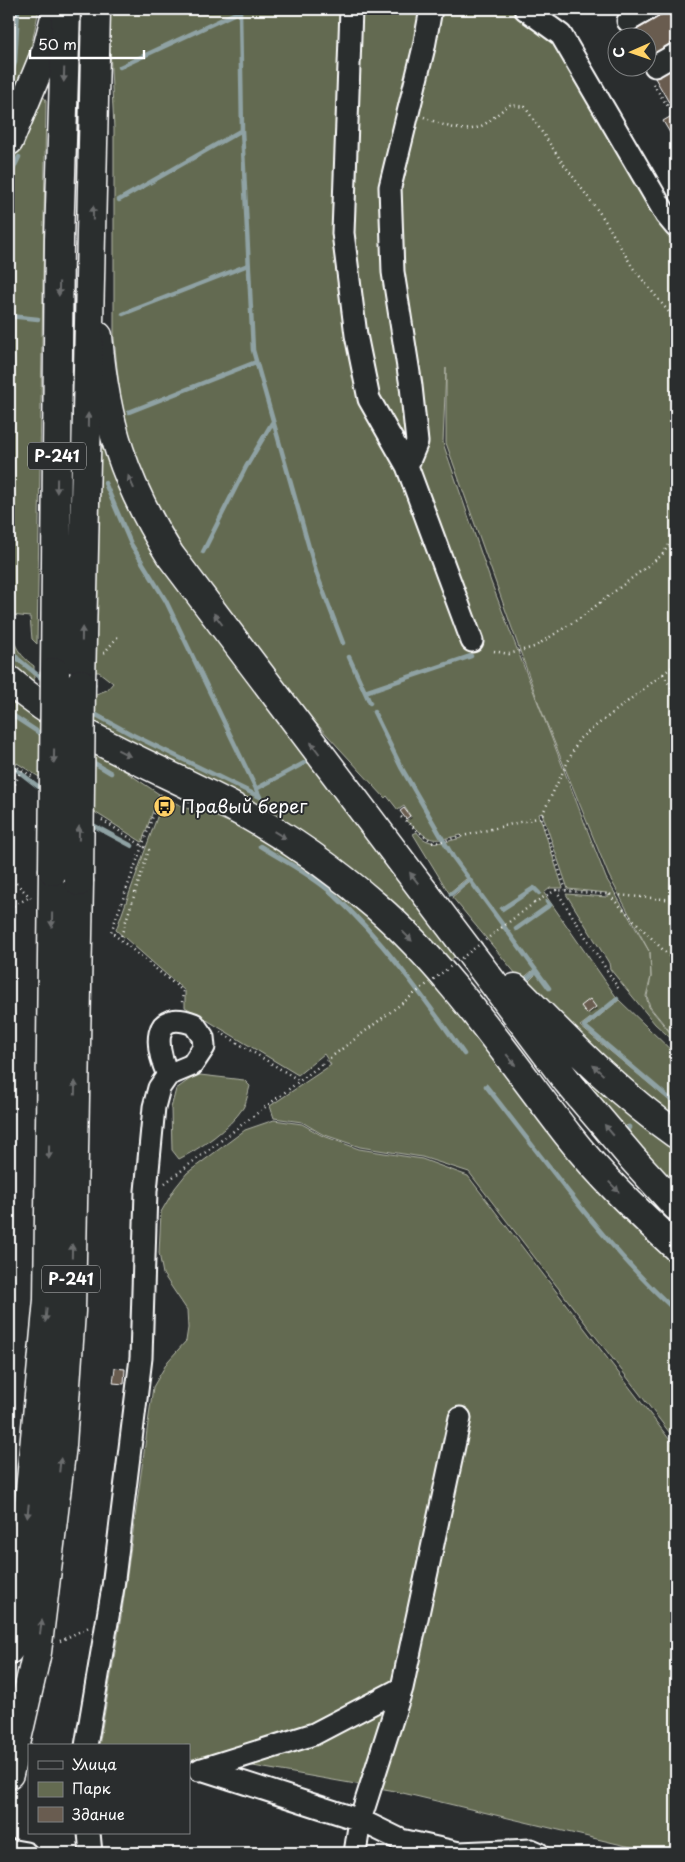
<svg xmlns="http://www.w3.org/2000/svg" width="685" height="1862" font-family="'Playpen Sans',sans-serif">
  <style>
    .green { fill: #646b51; stroke: #b2b5a8; fill-rule: evenodd }
    .shadow { fill: #0007 }
    .lines { fill: none; stroke-linecap: round; stroke-linejoin: round }
    .stream { stroke: #8fa2a4; stroke-width: 4.5 }
    .building { fill: #695c50; stroke: #fff }
    .minor-casing { stroke: #fff; stroke-width: 25 }
    .major-casing { stroke: #fff; stroke-width: 31 }
    .highway-casing { stroke: #fff; stroke-width: 31 }
    .path { stroke: #fff; stroke-width: 2.5; stroke-dasharray: 1 4; stroke-linecap: butt }
    .minor { stroke: #2a2d2e; stroke-width: 21 }
    .major { stroke: #2a2d2e; stroke-width: 28 }
    .highway { stroke: #2a2d2e; stroke-width: 28 }
    .highway-bridge-casing { stroke: #fff; stroke-width: 31; stroke-linecap: butt }
    .path-bridge { stroke: #fff; stroke-width: 2.5; stroke-dasharray: 1 4; stroke-linecap: butt }
    .highway-bridge { stroke: #2a2d2e; stroke-width: 28 }
    .oneway { fill: #6a6c6d }
    .labels { text-anchor: middle; stroke-width: 4; stroke-linejoin: round; paint-order: stroke }
    .shield { fill: #2a2d2e; stroke: #bfc0c0; stroke-width: 1 }
    .shield-label { font-size: 16px; font-weight: bold; fill: #fff }
    .poi-label { font-size: 18px; fill: #fff; stroke: #2a2d2e; text-anchor: start }
  </style>
  <rect width="100%" height="100%" fill="#2a2d2e"/>
  <filter id="ink" filterUnits="userSpaceOnUse"><feTurbulence type="fractalNoise" baseFrequency=".02" numOctaves="2"/><feDisplacementMap in="SourceGraphic" scale="10" xChannelSelector="R" yChannelSelector="G"/><feConvolveMatrix kernelMatrix="1 2 1 2 8 2 1 2 1" color-interpolation-filters="sRGB"/></filter>
  <g filter="url(#ink)">
    <path class="green" d="M9 9H39L28 62 9 111Z
      M108 9H346L353 253V217L358 112V9H513L542 24 676 235V1039L650 1007 647 996 651 977 650 952 651 977 646 996 649 1007 676 1040V1043L655 1024 610 969 609 963 566 894 607 897V893L568 889 542 813 539 814 563 888H550L544 893 617 998 580 1026 676 1106V1126L525 985 535 975 532 971 521 980 452 897 469 883 466 879 449 893 413 834 417 832C427 848 445 842 461 838V835C426 843 433 841 406 821L411 817 404 806 398 810 387 796 385 798 305 711 232 620 161 515 130 443 120 397 114 338V129ZM446 368V443L540 707 609 876 649 951 606 878 491 582 443 443ZM403 477 466 649 423 544Z
      M42 95 46 100 37 644 32 639 30 617 11 615C10 638 15 652 34 666V685L9 663V155L37 100Z
      M97 445H105L119 487 137 525 455 956 448 962 371 883 330 852 93 727V695L107 690 113 683 99 672H93Z
      M9 693 159 794 142 842 17 763 9 779Z
      M164 798 189 809 191 806 265 838 351 897 440 987 605 1197 676 1266V1441L469 1172 422 1157 360 1147 322 1134 302 1122 274 1118 270 1106 331 1065 324 1054 298 1075 185 1007V991L116 930Z
      M619 1000 676 1055V1099L673 1101 586 1027Z
      M576 1066 676 1144V1192L625 1137 631 1128 627 1125 621 1132 573 1069Z
      M200 1075 244 1080 250 1086C248 1092 247 1102 243 1108 229 1129 201 1148 179 1159L172 1150 171 1108 176 1089 190 1079Z
      M274 1120 302 1124 321 1135 359 1149 422 1159 468 1176 676 1448V1853H656L390 1790 213 1759H189V1746H99L122 1611 153 1387 168 1361 186 1341 188 1328 187 1310 163 1274 159 1253 161 1212 175 1188 187 1173 245 1130Z"/>
    <path class="shadow" d="M617 9H627L621 12Z
      M673 9H676V42L649 59 648 38 632 34Z
      M676 68V106L675 107 657 79Z
      M404 809 412 818 409 820 407 818Z
      M590 1000 597 1009 590 1014 588 1013Z
      M125 1371 127 1372 126 1385 114 1382Z"/>
    <g class="lines">
      <path class="stream" d="M240 9 242 130 253 350 316 572 343 643
        M120 67 240 11
        M9 83 15 62 18 9
        M9 178 19 157
        M119 200 242 130
        M123 314 248 265
        M9 316 38 319
        M129 412 256 362
        M203 552 246 467 272 423
        M9 648 18 659 46 682
        M349 657 370 703
        M365 692 471 656
        M89 711 131 734 260 797 166 601 131 544 105 483
        M374 712 401 767 453 857 549 988
        M9 713 44 736
        M91 761 111 773
        M9 764 44 791
        M256 789 306 762
        M89 823 132 846
        M260 846C284 861 312 875 333 894 384 941 424 998 464 1054
        M451 894 469 880
        M502 909 534 888 539 893
        M516 929 550 905 547 902
        M523 982 536 971
        M617 999 584 1026 676 1104
        M486 1086C545 1160 606 1248 676 1311
        M623 1134 629 1127"/>
    </g>
    <path class="building" d="M671 9H676V40L648 57V38H632L630 34Z
      M676 66V103L671 106 655 78Z
      M675 114 676 116V143L663 121Z
      M165 799 173 803 171 807 163 803Z
      M404 808 410 816 406 819 400 811Z
      M590 999 596 1007 587 1014 581 1006Z
      M115 1368 125 1369 124 1384 113 1383Z"/>
    <g class="lines">
      <defs>
        <path id="minor" d="M351 9 343 233 356 335 369 399 407 466 472 641
          M525 9 561 35 666 215 676 227
          M628 21 649 9
          M655 66 676 54
          M407 466 417 442 411 386 393 272 390 187 424 47 431 9
          M86 1746 113 1587 141 1358 146 1191 154 1107 159 1088 168 1075 192 1065 204 1047 203 1037 194 1024C150 1008 156 1048 168 1075
          M201 1769 360 1820 401 1840 459 1853 531 1850 538 1853
          M199 1770 314 1734 402 1688
          M89 1833 91 1853
          M9 1850 26 1853
          M355 1853 360 1820 402 1688 460 1418"/>
        <path id="major" d="M9 141 47 49 57 9
          M98 336C105 422 124 482 170 555L567 1081 633 1159 676 1206
          M9 680C72 736 155 766 229 805 282 833 331 867 376 906 450 970 508 1058 568 1135 600 1176 638 1212 676 1247
          M515 988C566 1039 616 1092 676 1134"/>
        <path id="highway" d="M55 672 59 240 66 9
          M81 683 96 9
          M9 1650 19 1588 29 1501 48 1300 53 871
          M9 1774 37 1652 62 1445 71 1311 79 882"/>
      </defs>
      <use href="#minor" class="minor-casing"/>
      <use href="#major" class="major-casing"/>
      <use href="#highway" class="highway-casing"/>
      <path class="path" d="M606 9 611 16
        M653 84 671 111 676 112
        M424 117C440 124 464 135 481 126 492 121 499 111 510 105L525 107 560 159 604 219 633 268 676 321
        M494 651 509 654 534 647 580 618 662 555 676 535
        M104 653 120 634
        M663 674 676 696
        M9 784 17 767 33 777
        M161 794 111 932 183 991 182 1003
        M9 798 21 770
        M401 817C413 827 422 835 434 843L541 817
        M102 820 149 850 120 939
        M9 876 31 898
        M556 890 620 991
        M566 890 541 817 579 739 676 664
        M609 895 676 963
        M534 903 556 890 676 900
        M9 908 30 897
        M220 1032 300 1081
        M165 1183 322 1064
        M60 1641 89 1627"/>
      <use href="#minor" class="minor"/>
      <use href="#major" class="major"/>
      <use href="#highway" class="highway"/>
      <defs>
        <path id="highway-bridge" d="M53 871 55 672
          M79 882 81 683"/>
      </defs>
      <use href="#highway-bridge" class="highway-bridge-casing"/>
      <path class="path-bridge" d="M322 1064 534 903"/>
      <use href="#highway-bridge" class="highway-bridge"/>
    </g>
    <defs><path id="oneway-solid" d="M-6-.8H1V-3.2L6.5 0L1 3.2V.8H-6Z" transform="scale(1.25)"/></defs>
    <g class="oneway">
      <use href="#oneway-solid" transform="translate(64 75) rotate(92)"/>
      <use href="#oneway-solid" transform="translate(93 213) rotate(-89)"/>
      <use href="#oneway-solid" transform="translate(59 289) rotate(91)"/>
      <use href="#oneway-solid" transform="translate(88 420) rotate(-89)"/>
      <use href="#oneway-solid" transform="translate(131 482) rotate(-114)"/>
      <use href="#oneway-solid" transform="translate(57 486) rotate(91)"/>
      <use href="#oneway-solid" transform="translate(218 619) rotate(-127)"/>
      <use href="#oneway-solid" transform="translate(82 634) rotate(-89)"/>
      <use href="#oneway-solid" transform="translate(315 748) rotate(-127)"/>
      <use href="#oneway-solid" transform="translate(124 753) rotate(27)"/>
      <use href="#oneway-solid" transform="translate(54 756) rotate(91)"/>
      <use href="#oneway-solid" transform="translate(79 833) rotate(-89)"/>
      <use href="#oneway-solid" transform="translate(280 835) rotate(31)"/>
      <use href="#oneway-solid" transform="translate(414 878) rotate(-128)"/>
      <use href="#oneway-solid" transform="translate(52 920) rotate(91)"/>
      <use href="#oneway-solid" transform="translate(407 936) rotate(45)"/>
      <use href="#oneway-solid" transform="translate(511 1060) rotate(51)"/>
      <use href="#oneway-solid" transform="translate(598 1070) rotate(-137)"/>
      <use href="#oneway-solid" transform="translate(75 1088) rotate(-89)"/>
      <use href="#oneway-solid" transform="translate(609 1130) rotate(-130)"/>
      <use href="#oneway-solid" transform="translate(49 1152) rotate(91)"/>
      <use href="#oneway-solid" transform="translate(614 1187) rotate(46)"/>
      <use href="#oneway-solid" transform="translate(72 1251) rotate(-89)"/>
      <use href="#oneway-solid" transform="translate(46 1315) rotate(95)"/>
      <use href="#oneway-solid" transform="translate(60 1465) rotate(-84)"/>
      <use href="#oneway-solid" transform="translate(28 1511) rotate(96)"/>
      <use href="#oneway-solid" transform="translate(41 1627) rotate(-82)"/>
    </g>
  </g>
  <defs>
    <symbol id="bus-disc" viewBox="-11 -11 22 22"><circle r="9.5" fill="#ffd166" stroke="#2a2d2e"/><path d="M-5-6H5V4H4V6H2V4H-2V6H-4V4H-5ZM-3.5-4V0h7V-4ZM-3.5 1.2v1.5H-2V1.2ZM2 1.2v1.5H3.5V1.2Z" fill="#111"/></symbol>
  </defs>
  <g fill-rule="evenodd">
    <use href="#bus-disc" x="152" y="794" width="25" height="25"/>
  </g>
  <g class="labels">
    <g class="shield">
      <rect x="28" y="442.5" width="58" height="27" rx="4"/>
      <rect x="42" y="1265.5" width="58" height="27" rx="4"/>
    </g>
    <g class="shield-label">
      <text x="57" y="462">Р-241</text>
      <text x="71" y="1285">Р-241</text>
    </g>
    <g class="poi-label">
      <text x="181" y="813">Правый берег</text>
    </g>
  </g>
  <rect width="685" height="1862" fill="none" stroke="#2a2d2e" stroke-width="30"/>
  <rect x="15" y="15" width="655" height="1832" fill="none" stroke="#fff" stroke-width="2" filter="url(#ink)"/>
  <rect x="28" y="1744" width="162" height="90" fill="#2a2d2e" stroke="#7f8182"/>
  <rect x="38" y="1761" width="25" height="8" fill="#2a2d2e" stroke="#7f8182"/>
  <text x="72" y="1770" font-size="15" fill="#ffffff">Улица</text>
  <rect x="38" y="1782" width="25" height="15" fill="#646b51" stroke="#7f8182"/>
  <text x="72" y="1794" font-size="15" fill="#ffffff">Парк</text>
  <rect x="38" y="1807" width="25" height="15" fill="#695c50" stroke="#7f8182"/>
  <text x="72" y="1820" font-size="15" fill="#ffffff">Здание</text>
  <g transform="translate(632 52) rotate(268)"><circle r="24" fill="#2a2d2e" stroke="#7f8182"/>
  <path d="M0-4L9 19L0 12L-9 19Z" fill="#ffd166"/>
  <text y="-8" font-size="14" font-weight="bold" text-anchor="middle" fill="#ffffff">С</text>
  </g>
  <path d="M30 50v8h114v-8" fill="none" stroke="#ffffff" stroke-width="2.5"/>
  <text x="38" y="50" font-size="15" fill="#ffffff" stroke="#2a2d2e" stroke-width="4" paint-order="stroke">50 m</text>
</svg>
